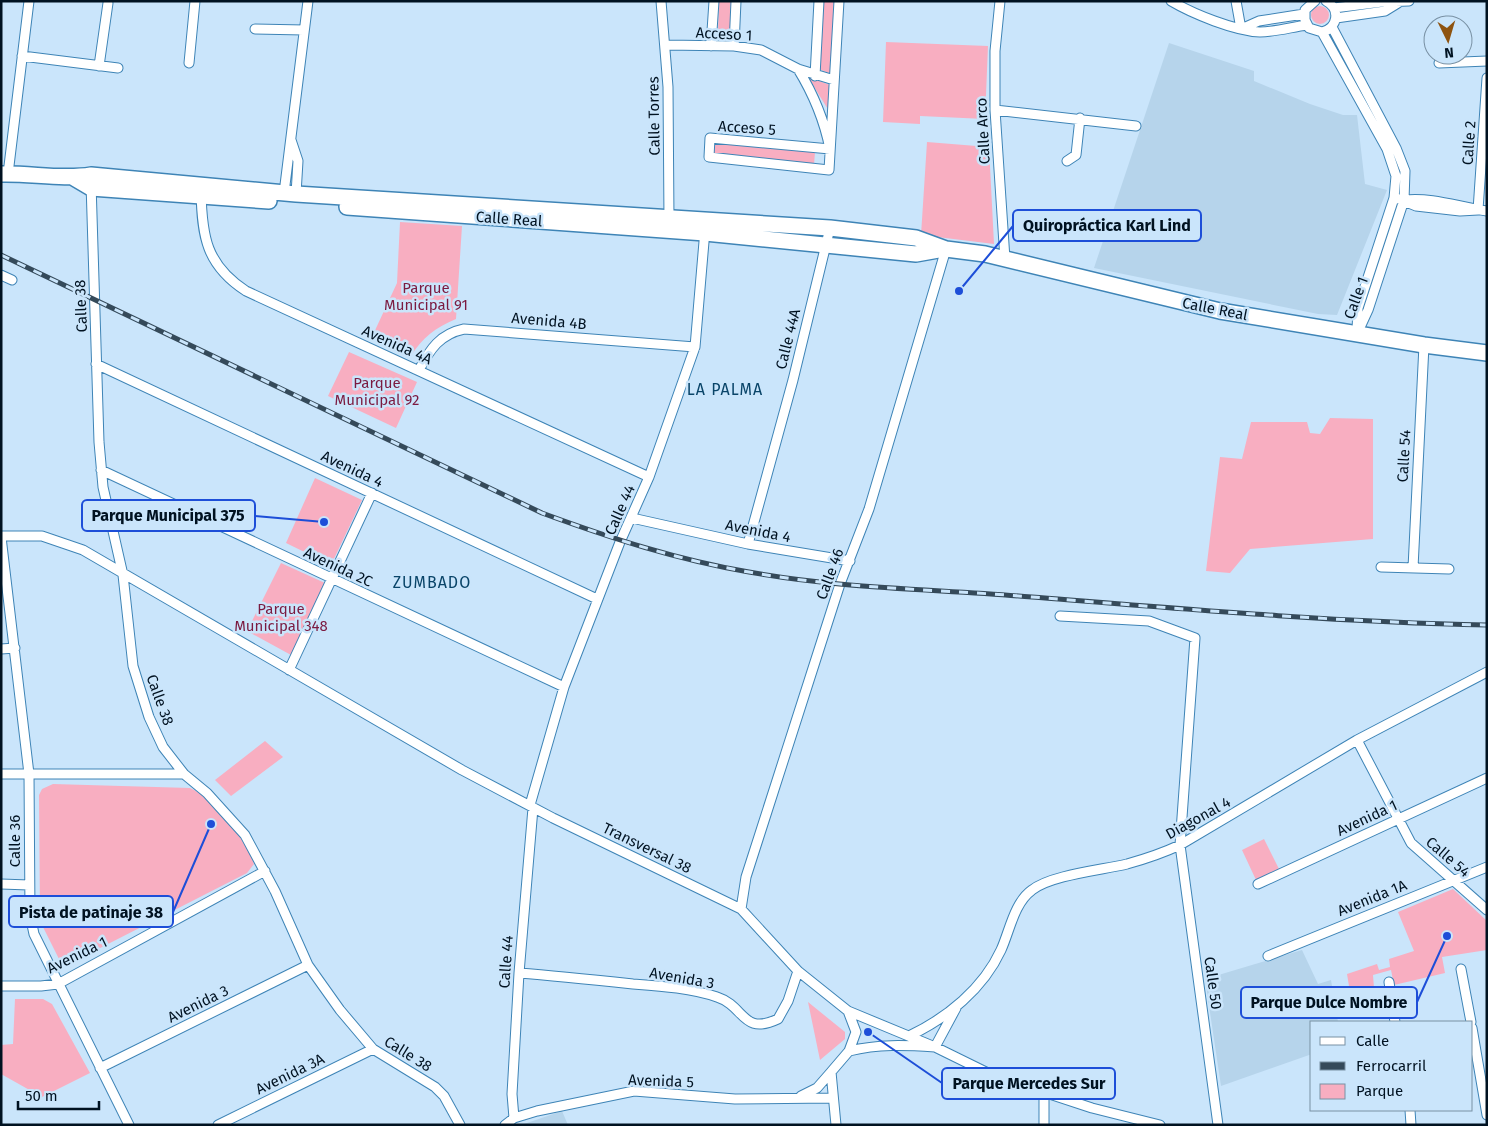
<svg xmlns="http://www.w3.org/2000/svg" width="1488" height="1126" font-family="'Fira Sans',sans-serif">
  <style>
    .built { fill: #b6d4eb }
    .green { fill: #f8aec1 }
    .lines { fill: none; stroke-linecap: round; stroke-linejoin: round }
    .street-casing { stroke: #3e84b6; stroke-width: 11 }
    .primary-casing { stroke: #3e84b6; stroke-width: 18 }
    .street { stroke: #fff; stroke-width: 9 }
    .primary { stroke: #fff; stroke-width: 15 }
    .rail-casing { stroke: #354a5a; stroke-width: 5 }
    .rail { stroke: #cae5fb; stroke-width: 3; stroke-dasharray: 9; stroke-linecap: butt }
    .labels { text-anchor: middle; stroke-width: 5; stroke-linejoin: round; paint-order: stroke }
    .street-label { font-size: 15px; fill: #001221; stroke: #cae5fb }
    .park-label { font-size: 15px; fill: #7b1a40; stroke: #cae5fb }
    .neighbourhood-label { font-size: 16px; letter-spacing: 1px; fill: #0a4569; stroke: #cae5fb }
    .leader { fill: none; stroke: #1d4ed8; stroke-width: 2 }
    .callout-dot { fill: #1d4ed8; stroke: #cae5fb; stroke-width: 2 }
    .callout { fill: #cae5fb; stroke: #1d4ed8; stroke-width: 2 }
    .callout-label { font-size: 16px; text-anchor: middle; font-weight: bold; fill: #001221 }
  </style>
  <rect width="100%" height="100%" fill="#cae5fb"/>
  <path class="built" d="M1169 43 1254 71V81L1310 104 1343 115H1357L1365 184 1387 190 1337 315 1318 314 1094 268Z
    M1302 950 1318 984 1331 980 1338 1022H1312V1054L1221 1086 1205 979Z
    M562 1111 568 1125 524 1124Z"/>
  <path class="green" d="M719 1H731L730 33 718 32Z
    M822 1H834L831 74 819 69Z
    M1311 15a9 9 0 1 1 18 0a9 9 0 1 1-18 0Z
    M886 42 988 46 985 119 920 116V124L883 122Z
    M808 77 830 85 829 111Z
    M714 141 815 152 814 165 714 154Z
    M927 142 989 147 994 244 921 235Z
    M400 222 462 226 456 319C436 327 422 338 411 356L371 339 397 283Z
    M349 352 417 382 396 428 328 396Z
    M1330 418 1373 419V539L1250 549 1230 573 1206 571 1220 457 1242 459 1251 422H1307L1310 433 1320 434Z
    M315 478 362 500 331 565 286 543Z
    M281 563 325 583 291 655 247 631Z
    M265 741 283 757 231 796 215 780Z
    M53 784 190 788C211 796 248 842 254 864L247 873 63 967 43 927 40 914 39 795 42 789Z
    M1264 839 1279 869 1256 880 1242 850Z
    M1453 889 1487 921V950L1442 957 1445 973 1394 985 1391 970 1373 975 1374 988 1350 992 1347 974 1377 964 1379 970 1390 967 1389 959 1414 951 1398 912Z
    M15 999H43L52 1004 90 1073 42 1097 1 1074V1045L13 1044Z
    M808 1002 845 1032V1039L820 1060Z"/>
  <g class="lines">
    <defs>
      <path id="street" d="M661 1 668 87 669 221
        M1000 1 995 51V110L1005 259
        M1171 1C1193 14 1235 31 1260 32 1275 32 1292 27 1307 25
        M1236 1 1241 29
        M1315 1 1305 10V20L1309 28 1322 32C1338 28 1341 9 1326 1
        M1334 8 1382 2 1409 1
        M1336 18 1385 11 1398 3
        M1332 27 1396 148 1405 171 1404 200 1368 310 1357 334
        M255 29 304 30
        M1241 29 1259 21 1304 14
        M1322 32 1387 149 1396 176 1394 198 1358 308 1357 330
        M666 45 734 46 761 50 798 69 834 80
        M711 46 714 1
        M734 46 736 1
        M22 56 118 68
        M189 63 195 1
        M1439 63 1487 61
        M99 66 108 3
        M798 69C814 95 824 119 830 149L710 138 709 157 829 170 839 1
        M815 76 819 1
        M995 110 1136 126
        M291 140 298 161 296 194
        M1067 161 1076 155 1080 118
        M8 174 29 1
        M91 183 99 442 103 487 123 575 133 666 149 717 163 747 184 774 207 793 245 835 275 891 308 965 340 1010 373 1049 435 1087 444 1096 460 1125
        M201 192C202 236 206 265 246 291L649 477
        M284 193 308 1
        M1399 199 1416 206 1460 211 1478 210
        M1404 200C1434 197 1458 207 1487 211
        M1478 210 1487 78
        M1 275 12 280
        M96 364 597 599
        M419 370C430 349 440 334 464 329L695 347
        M101 470 564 687
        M632 518 748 544 850 561
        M1 536H42L83 550 462 770 553 818 741 909 798 971 848 1011 935 1047 992 1075 1092 1108 1160 1125
        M1 537 29 774 30 915 34 934 129 1125
        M748 544 793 380 830 228
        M1381 567 1449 569
        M1413 568 1424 345
        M1060 616 1149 621 1195 638 1180 845 1218 1125
        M1 649 15 648
        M289 670 372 493
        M1357 740 1411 843 1487 910
        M1 774H184
        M530 805 564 687 620 542 649 477 695 347 705 230
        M1 884 29 885
        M1258 884 1487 778
        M741 909 746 877 840 584 869 509 946 249
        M1268 956 1487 867
        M1461 969 1471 1022
        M519 973C557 976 595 980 633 984 660 986 691 988 717 997 745 1006 742 1036 778 1019L788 1001 798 971
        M1389 982 1395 1022
        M1 986H41L58 984 265 871
        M1472 1028 1487 1115
        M909 1036C947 1018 983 989 1001 950 1010 930 1014 903 1032 890 1051 875 1102 870 1127 864 1145 859 1163 853 1180 845L1357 740 1487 672
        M849 1051C879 1044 904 1045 935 1047L956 1008
        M100 1068 308 965
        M1044 1093V1125
        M801 1096 817 1088 831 1072
        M1410 1110 1411 1125
        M514 1118 512 1094 519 973 533 808
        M218 1125 373 1049
        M505 1125 514 1118 537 1111 634 1091 735 1099 832 1098
        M836 1125 831 1072 849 1051 856 1032 848 1011"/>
      <path id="primary" d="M1 174C31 173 62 180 91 175L296 194 830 228 916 238 946 249 985 254 1220 311 1424 345 1487 353
        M74 178 91 188 269 201
        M347 207 705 233 916 254 944 249"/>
    </defs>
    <use href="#street" class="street-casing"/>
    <use href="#primary" class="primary-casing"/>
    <use href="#street" class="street"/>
    <use href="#primary" class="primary"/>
    <defs>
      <path id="rail" d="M1 255 542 513C610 538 678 560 749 572 842 589 938 589 1032 597 1183 609 1335 622 1487 625"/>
    </defs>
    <use href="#rail" class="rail-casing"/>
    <use href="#rail" class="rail"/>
  </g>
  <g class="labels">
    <g class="street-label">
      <text transform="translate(724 34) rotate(3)" y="5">Acceso 1</text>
      <text transform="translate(654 116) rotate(-91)" y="5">Calle Torres</text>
      <text transform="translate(747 128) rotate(4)" y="5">Acceso 5</text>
      <text transform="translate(983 131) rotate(-93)" y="5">Calle Arco</text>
      <text transform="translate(1469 143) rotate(-86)" y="5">Calle 2</text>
      <text transform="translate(509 219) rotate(4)" y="5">Calle Real</text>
      <text transform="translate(1356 298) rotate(-70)" y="5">Calle 1</text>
      <text transform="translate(81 306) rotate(-92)" y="5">Calle 38</text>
      <text transform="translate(1215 309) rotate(11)" y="5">Calle Real</text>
      <text transform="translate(549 321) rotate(5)" y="5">Avenida 4B</text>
      <text transform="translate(788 339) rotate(-76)" y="5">Calle 44A</text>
      <text transform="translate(397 345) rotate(24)" y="5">Avenida 4A</text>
      <text transform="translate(1404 456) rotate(-87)" y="5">Calle 54</text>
      <text transform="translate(352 469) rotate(25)" y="5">Avenida 4</text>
      <text transform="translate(620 510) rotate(-66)" y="5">Calle 44</text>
      <text transform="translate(758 531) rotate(11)" y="5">Avenida 4</text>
      <text transform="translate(338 567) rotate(25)" y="5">Avenida 2C</text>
      <text transform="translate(830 574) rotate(-70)" y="5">Calle 46</text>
      <text transform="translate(160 700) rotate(70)" y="5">Calle 38</text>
      <text transform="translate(1198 818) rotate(-29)" y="5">Diagonal 4</text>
      <text transform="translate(1367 818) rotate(-25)" y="5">Avenida 1</text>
      <text transform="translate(15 841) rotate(-90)" y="5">Calle 36</text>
      <text transform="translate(647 848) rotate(26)" y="5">Transversal 38</text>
      <text transform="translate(1448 857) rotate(41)" y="5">Calle 54</text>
      <text transform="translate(1372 898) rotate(-22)" y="5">Avenida 1A</text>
      <text transform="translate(77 955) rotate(-26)" y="5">Avenida 1</text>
      <text transform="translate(506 962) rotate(-86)" y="5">Calle 44</text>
      <text transform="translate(682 978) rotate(10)" y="5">Avenida 3</text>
      <text transform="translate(1213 983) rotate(82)" y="5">Calle 50</text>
      <text transform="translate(198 1004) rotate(-26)" y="5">Avenida 3</text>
      <text transform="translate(408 1054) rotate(32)" y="5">Calle 38</text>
      <text transform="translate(290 1074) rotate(-26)" y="5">Avenida 3A</text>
      <text transform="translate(661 1081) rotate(2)" y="5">Avenida 5</text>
    </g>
    <g class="park-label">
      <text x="426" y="293">Parque<tspan x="426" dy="17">Municipal 91</tspan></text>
      <text x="377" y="388">Parque<tspan x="377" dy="17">Municipal 92</tspan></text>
      <text x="281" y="614">Parque<tspan x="281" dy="17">Municipal 348</tspan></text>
    </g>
    <g class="neighbourhood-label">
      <text x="725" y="395">LA PALMA</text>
      <text x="432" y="588">ZUMBADO</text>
    </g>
  </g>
  <path class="leader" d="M959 291L1013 226M324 522L255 516M211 824L173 912M1447 936L1417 1002M868 1032L942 1083"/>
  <g class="callout-dot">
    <circle cx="959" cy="291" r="5"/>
    <circle cx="324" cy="522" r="5"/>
    <circle cx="211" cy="824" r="5"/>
    <circle cx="1447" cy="936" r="5"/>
    <circle cx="868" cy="1032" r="5"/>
  </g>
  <g class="callout">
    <rect x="1013" y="210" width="188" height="31" rx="5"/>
    <rect x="82" y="500" width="173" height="31" rx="5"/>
    <rect x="9" y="896" width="164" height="31" rx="5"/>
    <rect x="1241" y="987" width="176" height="31" rx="5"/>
    <rect x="942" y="1068" width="173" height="31" rx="5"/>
  </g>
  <g class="callout-label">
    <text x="1107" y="231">Quiropráctica Karl Lind</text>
    <text x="168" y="521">Parque Municipal 375</text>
    <text x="91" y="918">Pista de patinaje 38</text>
    <text x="1329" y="1008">Parque Dulce Nombre</text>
    <text x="1029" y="1089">Parque Mercedes Sur</text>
  </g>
  <rect width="1488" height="1126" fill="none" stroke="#001221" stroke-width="5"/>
  <rect x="1310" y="1021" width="162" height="90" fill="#cae5fb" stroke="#7991a4"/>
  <rect x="1320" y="1037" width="25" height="8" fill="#ffffff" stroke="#7991a4"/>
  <text x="1356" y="1046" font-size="15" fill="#001221">Calle</text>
  <rect x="1320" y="1062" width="25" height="8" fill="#354a5a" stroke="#7991a4"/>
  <text x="1356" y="1071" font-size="15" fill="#001221">Ferrocarril</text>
  <rect x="1320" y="1084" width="25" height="15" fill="#f8aec1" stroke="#7991a4"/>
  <text x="1356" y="1096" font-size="15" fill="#001221">Parque</text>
  <g transform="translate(1448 40) rotate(175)"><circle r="24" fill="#cae5fb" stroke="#7991a4"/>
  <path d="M0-4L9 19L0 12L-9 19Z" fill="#8e5310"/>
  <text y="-8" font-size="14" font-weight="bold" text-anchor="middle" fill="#001221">N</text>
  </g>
  <path d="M18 1101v8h81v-8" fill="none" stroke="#001221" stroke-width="2.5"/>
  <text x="25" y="1101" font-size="15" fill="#001221" stroke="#cae5fb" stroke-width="4" paint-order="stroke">50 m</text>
</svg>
